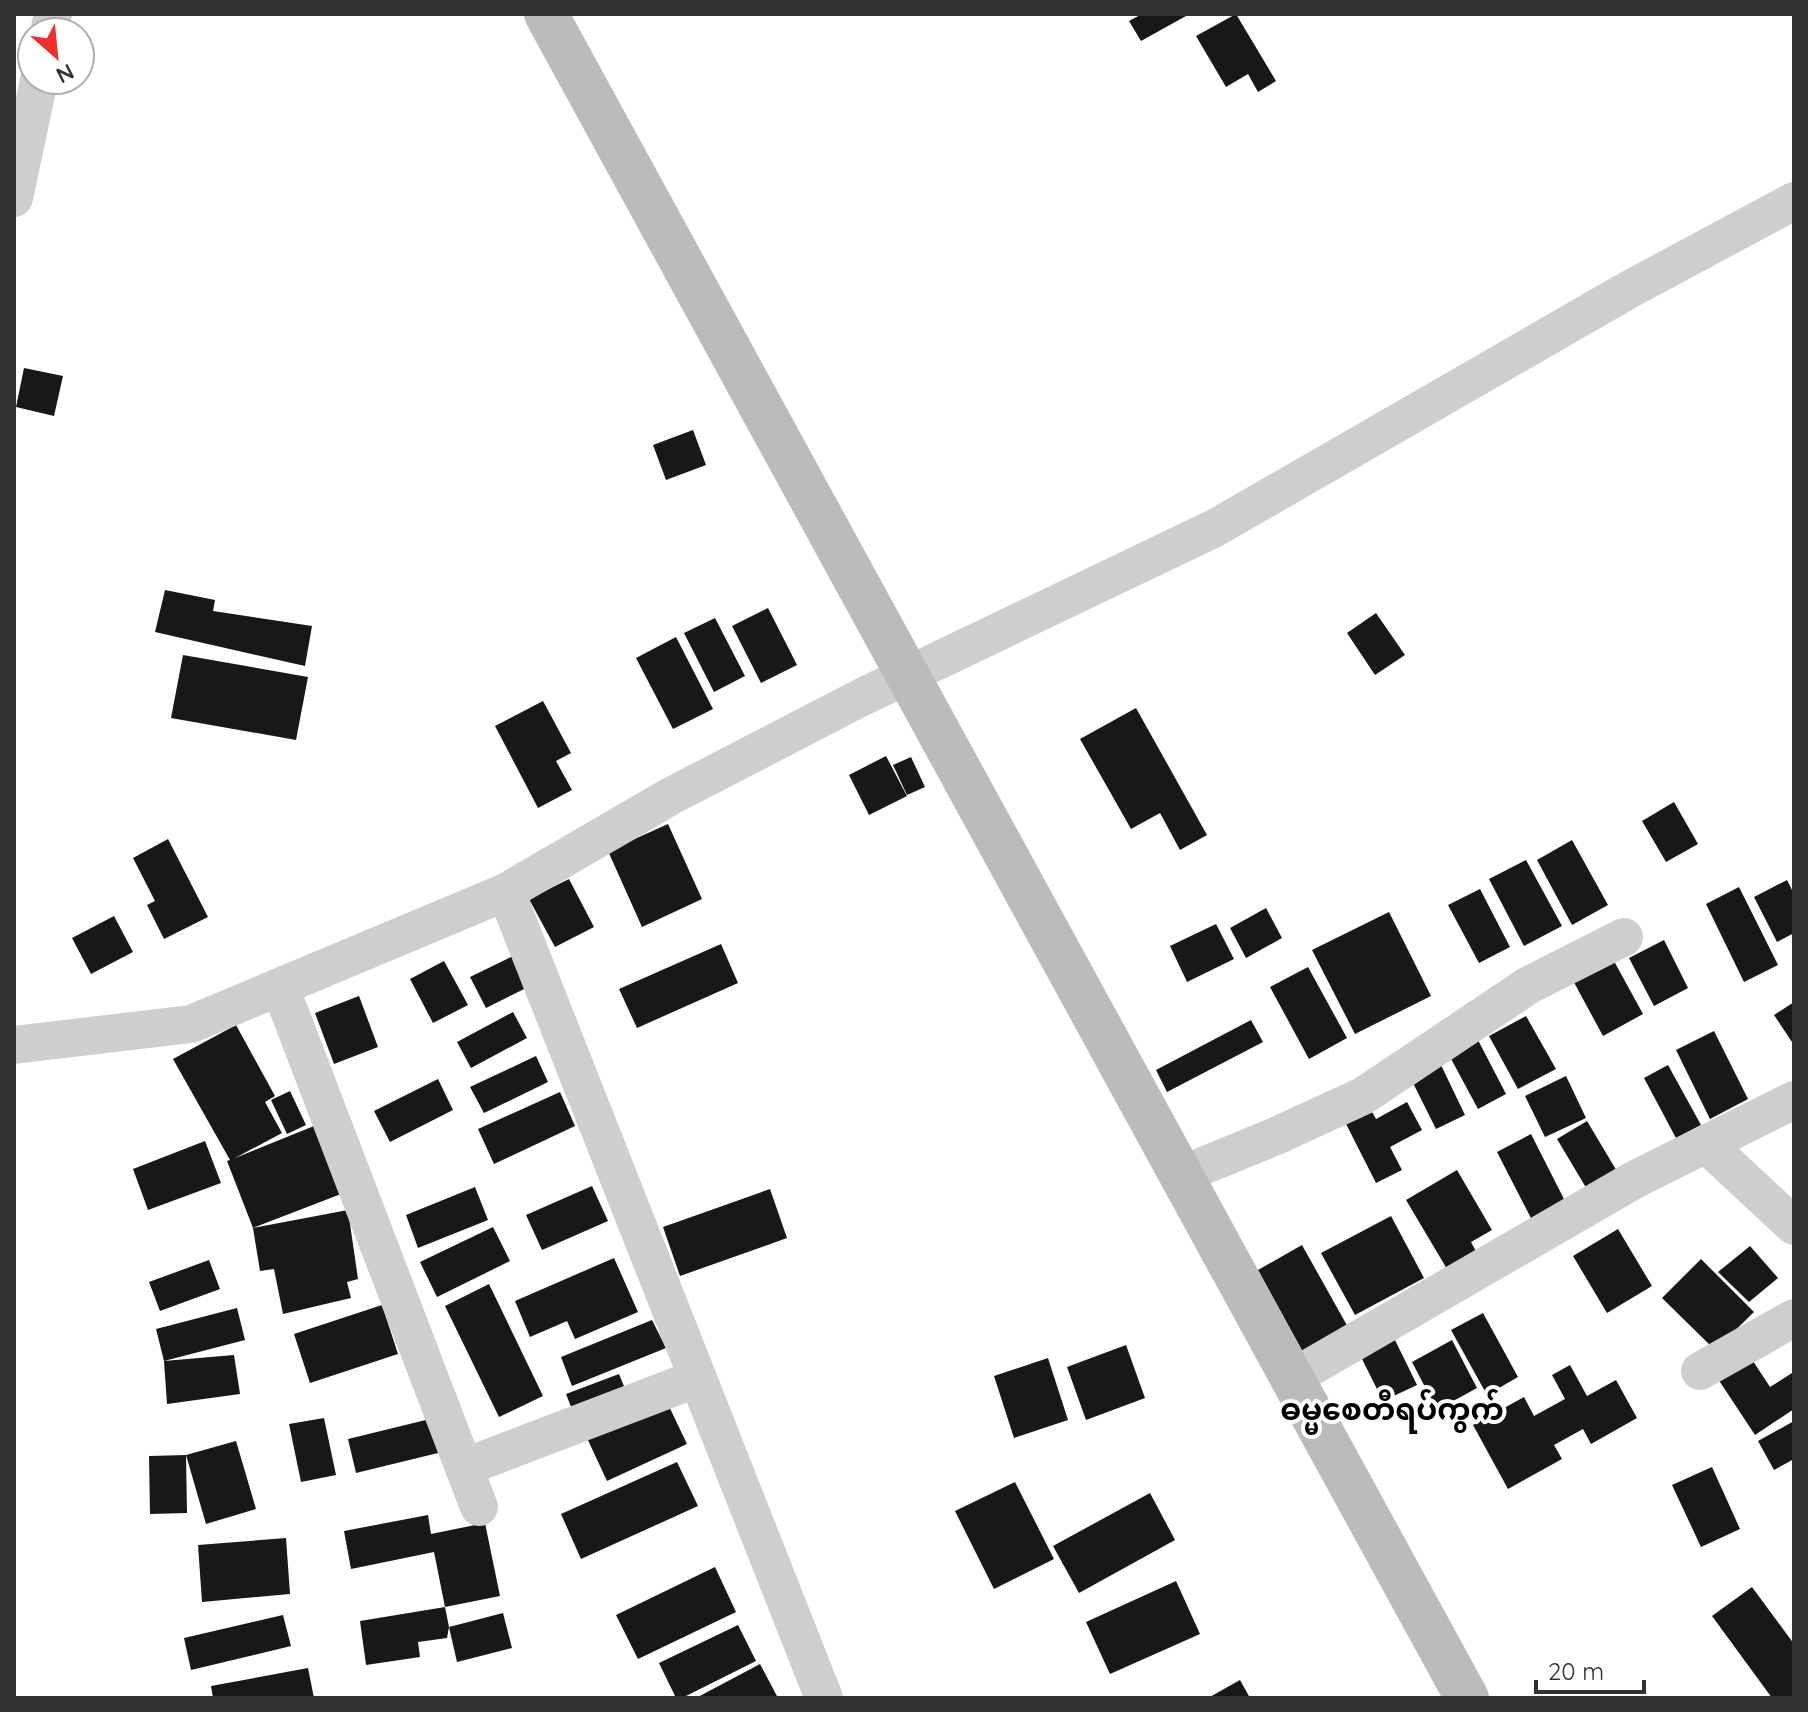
<svg xmlns="http://www.w3.org/2000/svg" width="1808" height="1712" font-family="Quicksand,'Noto Sans Myanmar',sans-serif">
  <style>
    .building { fill: #181818 }
    .lines { fill: none; stroke-linecap: round; stroke-linejoin: round }
    .street { stroke: #cecece; stroke-width: 38 }
    .secondary { stroke: #bbb; stroke-width: 44 }
    .labels { text-anchor: middle; stroke-width: 8; stroke-linejoin: round; paint-order: stroke }
    .quarter-label { font-size: 30px; font-weight: bold; fill: #000; stroke: #fff }
  </style>
  <rect width="100%" height="100%" fill="#fff"/>
  <path class="building" d="M1142 14H1185L1186 16 1141 41 1129 21Z
    M1236 14 1276 81 1258 92 1248 74 1226 87 1196 36Z
    M24 368 63 376 54 416 16 407Z
    M693 430 706 465 666 480 653 445Z
    M165 590 215 600 213 611 312 626 305 666 155 632Z
    M768 608 797 665 761 683 732 626Z
    M1376 613 1405 655 1375 675 1347 633Z
    M715 618 745 676 714 692 684 633Z
    M676 637 713 709 673 729 636 658Z
    M183 655 308 677 296 740 171 718Z
    M543 701 571 753 556 761 572 790 538 808 495 726Z
    M1136 708 1207 835 1180 850 1160 813 1131 829 1080 739Z
    M886 756 907 796 869 815 849 775Z
    M911 757 925 787 907 795 893 765Z
    M1674 802 1698 844 1666 862 1642 821Z
    M668 824 702 899 642 927 608 851Z
    M168 839 208 917 164 939 147 905 155 901 133 858Z
    M1572 840 1608 905 1572 925 1537 860Z
    M1526 860 1562 926 1524 946 1489 879Z
    M569 879 594 927 555 947 529 899Z
    M1787 880 1794 894V933L1777 942 1754 897Z
    M1739 887 1778 965 1744 982 1706 904Z
    M1480 889 1510 947 1479 963 1448 905Z
    M1266 908 1282 938 1246 958 1230 928Z
    M1389 912 1431 996 1355 1034 1312 950Z
    M114 916 133 952 91 974 72 938Z
    M1216 924 1234 959 1187 982 1170 946Z
    M1664 940 1688 988 1654 1006 1629 958Z
    M721 944 738 983 637 1028 619 989Z
    M1609 952 1643 1014 1603 1036 1570 975Z
    M515 955 530 986 486 1008 470 977Z
    M444 961 468 1005 433 1023 410 979Z
    M1308 967 1347 1038 1309 1059 1270 987Z
    M359 996 378 1047 334 1064 315 1013Z
    M1794 1002V1045L1774 1015Z
    M513 1012 527 1038 471 1068 457 1042Z
    M1526 1016 1556 1069 1518 1089 1489 1036Z
    M1251 1020 1263 1042 1167 1092 1156 1070Z
    M236 1025 275 1096 265 1102 282 1133 235 1158 314 1126 341 1194 253 1228 348 1210 358 1279 347 1282 351 1298 283 1314 274 1269 260 1271 253 1228 227 1161 230 1160 173 1059Z
    M1714 1031 1748 1099 1710 1119 1676 1050Z
    M1478 1040 1506 1094 1478 1109 1449 1055Z
    M536 1056 548 1082 484 1113 470 1087Z
    M1440 1063 1465 1115 1436 1129 1410 1077Z
    M1668 1065 1701 1125 1676 1138 1644 1078Z
    M1566 1076 1586 1118 1545 1137 1525 1096Z
    M438 1079 453 1110 390 1142 374 1111Z
    M290 1091 306 1125 287 1134 271 1100Z
    M560 1092 575 1126 494 1164 478 1129Z
    M1407 1102 1422 1130 1390 1147 1402 1170 1376 1183 1342 1116 1367 1103 1376 1119Z
    M1587 1121 1621 1178 1591 1196 1557 1139Z
    M1531 1134 1567 1205 1533 1222 1497 1152Z
    M205 1141 221 1183 148 1210 133 1169Z
    M1457 1170 1492 1230 1471 1242 1479 1257 1450 1274 1406 1200Z
    M592 1186 608 1221 542 1250 526 1215Z
    M475 1187 488 1220 418 1248 406 1215Z
    M770 1189 787 1238 680 1276 663 1227Z
    M1391 1216 1424 1278 1355 1315 1321 1253Z
    M493 1227 510 1261 437 1297 420 1262Z
    M1618 1229 1652 1286 1607 1313 1573 1256Z
    M1302 1245 1349 1329 1304 1354 1258 1270Z
    M1750 1246 1778 1278 1749 1302 1718 1272Z
    M614 1258 638 1312 575 1339 567 1321 530 1337 515 1301Z
    M1701 1259 1754 1312 1715 1350 1662 1298Z
    M209 1260 220 1289 160 1311 149 1282Z
    M489 1284 543 1396 499 1417 445 1306Z
    M382 1305 398 1354 310 1383 294 1334Z
    M237 1308 245 1340 164 1361 234 1355 240 1394 167 1404 164 1361 156 1329Z
    M1483 1313 1518 1377 1487 1395 1451 1330Z
    M652 1320 666 1348 572 1386 561 1357Z
    M1394 1338 1417 1385 1383 1401 1360 1355Z
    M1452 1340 1477 1388 1437 1410 1412 1362Z
    M1126 1345 1145 1398 1086 1420 1067 1367Z
    M1048 1358 1068 1420 1014 1438 994 1376Z
    M1751 1358 1770 1387 1792 1373 1794 1376V1409L1755 1435 1718 1379Z
    M1570 1365 1587 1396 1616 1380 1637 1418 1591 1444 1583 1429 1554 1445 1562 1459 1508 1489 1473 1425 1524 1397 1534 1416 1565 1399 1552 1375Z
    M619 1374 628 1396 575 1417 566 1394Z
    M666 1400 687 1444 607 1481 587 1438Z
    M324 1418 336 1475 301 1482 289 1424Z
    M434 1418 442 1452 356 1473 348 1439Z
    M1794 1421V1459L1774 1470 1758 1441Z
    M236 1441 256 1509 206 1524 186 1455Z
    M186 1455 187 1513 150 1514 149 1456Z
    M677 1462 698 1506 581 1559 561 1514Z
    M1712 1467 1740 1529 1701 1547 1672 1485Z
    M1015 1482 1054 1559 994 1589 955 1511Z
    M1150 1493 1175 1540 1079 1593 1053 1546Z
    M428 1515 431 1534 485 1523 500 1596 445 1607 434 1552 351 1569 344 1531Z
    M286 1538 290 1594 202 1602 198 1545Z
    M715 1567 736 1612 638 1659 616 1615Z
    M1176 1581 1200 1634 1110 1674 1086 1622Z
    M1752 1587 1794 1644V1698H1772L1712 1616Z
    M445 1607 449 1627 447 1638 418 1642 420 1657 366 1665 360 1621Z
    M503 1613 512 1648 457 1662 449 1627Z
    M283 1615 291 1646 191 1670 184 1638Z
    M738 1625 756 1661 682 1698H676L659 1663Z
    M760 1664 778 1698H696Z
    M308 1668 314 1698H213L211 1686Z
    M1240 1680 1250 1698H1208Z"/>
  <g class="lines">
    <path class="street" d="M49 32 53 14
      M14 198 39 80
      M506 892 671 796 862 697 1215 528 1630 289 1794 201
      M280 987 479 1507
      M14 1045 191 1024 506 892 824 1698
      M1706 1144 1794 1226
      M1181 1175 1276 1136 1363 1096 1529 985 1624 937
      M1700 1371 1794 1318
      M1292 1378 1634 1180 1794 1100
      M465 1467 698 1378"/>
    <path class="secondary" d="M546 14 1467 1698"/>
  </g>
  <g class="labels">
    <g class="quarter-label">
      <text x="1392" y="1420">ဓမ္မစေတီရပ်ကွက်</text>
    </g>
  </g>
  <rect width="1808" height="1712" fill="none" stroke="#313131" stroke-width="32"/>
  <g transform="translate(56 56) rotate(153)"><circle r="38" fill="#ffffff" stroke="#adadad" stroke-width="2"/>
  <path d="M0-6L14 30L0 20L-14 30Z" fill="#ee312c"/>
  <text y="-12" font-size="22" font-weight="bold" text-anchor="middle" fill="#313131">N</text>
  </g>
  <path d="M1536 1680v12h108v-12" fill="none" stroke="#313131" stroke-width="4"/>
  <text x="1548" y="1680" font-size="24" fill="#313131" stroke="#ffffff" stroke-width="6" paint-order="stroke">20 m</text>
</svg>
